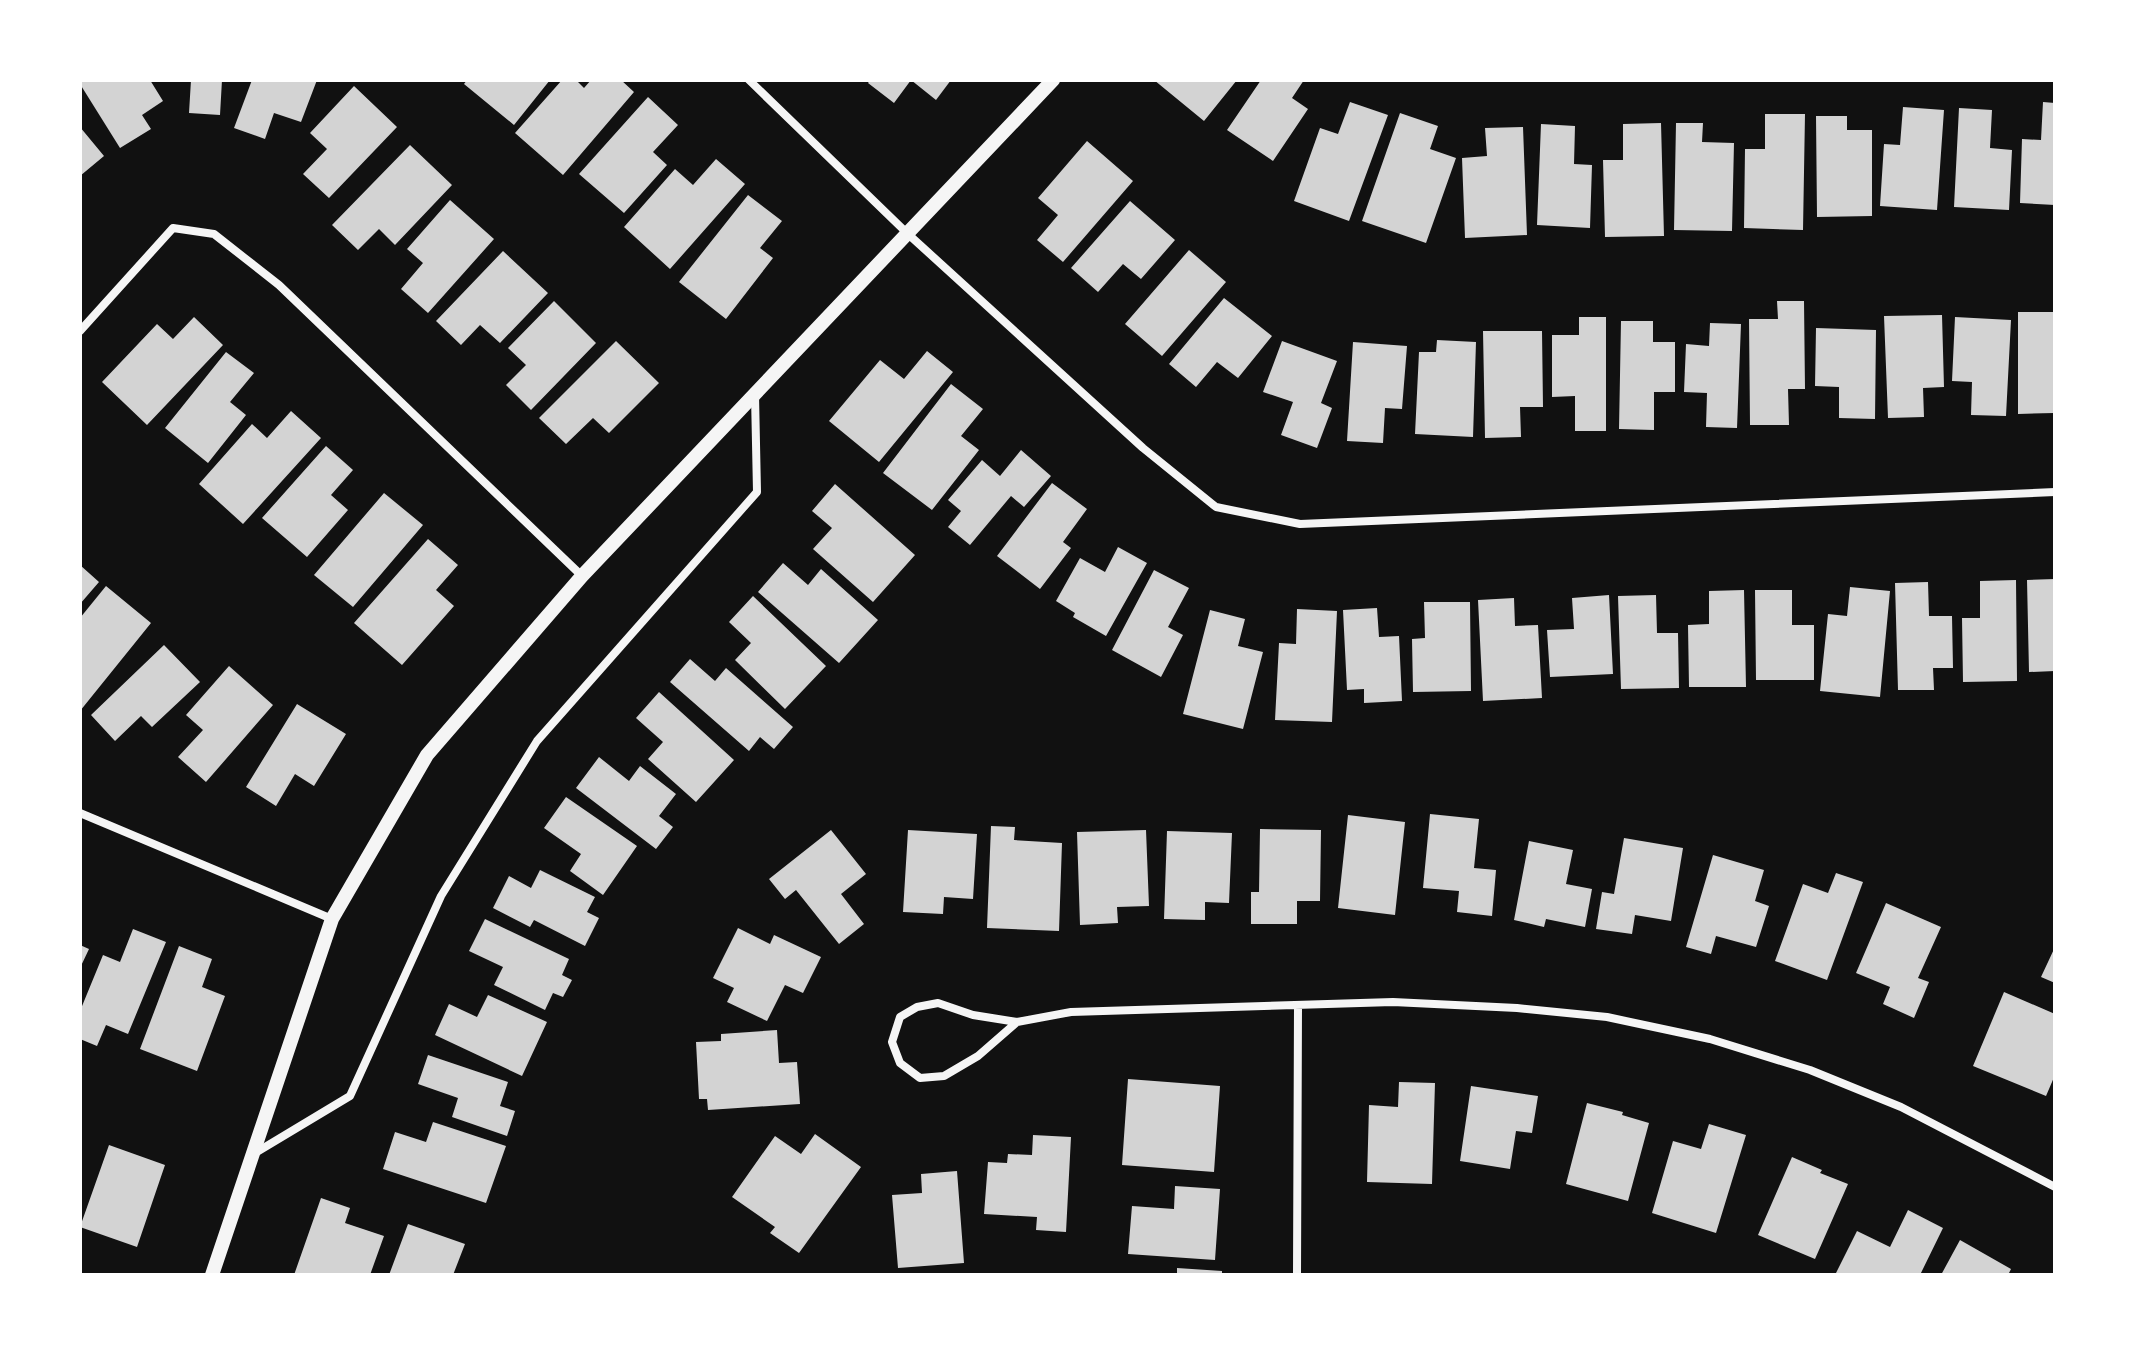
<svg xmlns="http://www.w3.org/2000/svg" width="2135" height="1355" font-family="'Nunito Sans',sans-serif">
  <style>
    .building { fill: #d3d3d3 }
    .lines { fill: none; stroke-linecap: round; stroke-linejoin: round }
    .minor { stroke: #f5f5f5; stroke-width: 8 }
    .tertiary { stroke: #f5f5f5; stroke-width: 14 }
  </style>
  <rect width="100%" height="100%" fill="#111"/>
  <path class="building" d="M80 80H150L163 101 142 115 151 129 120 148 80 84Z
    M191 80H222L220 115 189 113Z
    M252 80H317L301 122 274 113 265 139 234 128Z
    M467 80H550L514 125 464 84Z
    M562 80H576L584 88 591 80H621L634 92 563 175 515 133Z
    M870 80H951L936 100 911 80 894 103 868 83Z
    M1154 80H1237L1204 121Z
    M1261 80H1304L1292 98 1308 109 1273 161 1227 130Z
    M354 86 397 127 329 198 303 174 327 149 310 133Z
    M648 97 678 125 653 152 667 165 624 213 579 174Z
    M1350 102 1388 115 1349 221 1294 201 1320 128 1338 134Z
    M2043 102 2055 103V205L2020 203 2022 139 2041 140Z
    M1903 107 1944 110 1937 210 1880 206 1884 144 1900 145Z
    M1959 108 1992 110 1990 148 2012 150 2009 210 1954 207Z
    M1400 113 1438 126 1430 149 1456 158 1426 243 1362 221Z
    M1765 114H1805L1803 230 1744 228 1745 149H1765Z
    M1816 116H1847V130H1872V216L1817 217Z
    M1661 123 1664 236 1605 237 1603 160H1623V124Z
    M1676 123H1703L1702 142 1734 143 1732 231 1674 230Z
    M1541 124 1575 126 1574 164 1592 165 1590 228 1537 225Z
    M80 127 104 156 80 176Z
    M1523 127 1527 235 1465 238 1462 158 1487 156 1485 128Z
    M1087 141 1133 181 1063 262 1037 240 1058 215 1038 198Z
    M410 145 452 185 395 245 379 229 358 250 332 225Z
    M716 159 745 184 670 269 624 227 675 169 693 185Z
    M748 195 782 221 760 248 773 258 726 319 679 282Z
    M450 200 494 239 428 313 401 289 423 263 407 249Z
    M1130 201 1175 240 1141 279 1123 264 1098 292 1071 268Z
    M1189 250 1226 282 1162 356 1125 324Z
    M503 251 548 293 500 343 480 325 461 345 436 321Z
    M1224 298 1272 336 1238 378 1217 362 1196 387 1169 364Z
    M554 301 596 343 531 410 506 385 526 365 508 348Z
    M1777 301H1804L1805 389H1788L1789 425H1750L1749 319H1778Z
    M2018 312H2055L2054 413 2018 414Z
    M1942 315 1944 387 1923 388 1924 417 1888 418 1884 316Z
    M194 317 223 345 147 425 102 382 157 324 173 339Z
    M1579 317H1606V431H1575V396L1552 397V335H1579Z
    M1955 317 2011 320 2006 416 1971 415 1972 382 1952 381Z
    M1621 321H1653V342H1675V392H1654V430L1619 429Z
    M1710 323 1741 324 1737 428 1706 427 1707 393 1684 392 1686 344 1709 346Z
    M1816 328 1876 330 1875 419 1839 418V387L1815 386Z
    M1483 331H1542L1543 407H1520L1521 437 1485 438Z
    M1437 340 1476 342 1473 437 1415 434 1419 352H1436Z
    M616 341 659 383 609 433 593 418 566 444 539 418Z
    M1282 341 1337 361 1321 403 1332 408 1317 448 1281 435 1293 402 1263 392Z
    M1353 342 1407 346 1402 409 1385 408 1383 443 1347 441Z
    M927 351 953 372 879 462 829 421 880 360 904 379Z
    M226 352 254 373 230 402 246 415 208 463 165 428Z
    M951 384 983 409 961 436 979 450 932 510 883 473Z
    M291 411 321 438 243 524 199 484 252 424 267 438Z
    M326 446 353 470 331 495 348 510 307 557 262 518Z
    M1021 450 1051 476 1024 507 1011 496 970 545 948 527 961 511 948 500 982 460 1000 476Z
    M1052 483 1087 509 1063 542 1071 548 1040 589 997 556Z
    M835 484 915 555 873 602 813 549 832 528 812 511Z
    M384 493 423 525 353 607 314 575Z
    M428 539 458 565 436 590 454 606 402 665 354 623Z
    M1118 547 1147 563 1106 636 1073 617 1075 613 1056 601 1080 558 1105 572Z
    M783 563 808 585 821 569 878 620 839 663 758 592Z
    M80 565 99 582 80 604Z
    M1154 570 1189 588 1168 627 1183 635 1161 677 1112 650Z
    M2055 579V671L2029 672 2027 580Z
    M2016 580 2017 681 1963 682 1962 618H1980V581Z
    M1928 582 1929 616H1952L1953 668H1933L1934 690H1898L1895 583Z
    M106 586 151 623 80 711V618Z
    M1850 587 1890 591 1880 697 1820 691 1828 614 1847 616Z
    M1744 590 1746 687H1689L1688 625 1709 624V591Z
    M1755 590H1792V625H1814V680H1756Z
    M1609 595 1613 674 1550 677 1547 630 1574 629 1572 598Z
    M1656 595 1657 633H1678L1679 688 1621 689 1618 596Z
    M753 596 826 666 785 709 735 660 751 643 729 622Z
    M1514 598 1515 626 1538 625 1542 698 1483 701 1478 600Z
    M1424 602H1470L1471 691 1413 692 1412 639 1425 638Z
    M1377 608 1379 637 1399 636 1402 701 1364 703V689L1347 690 1343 610Z
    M1297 609 1337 611 1332 722 1275 720 1279 643 1296 644Z
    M1210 610 1245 619 1238 646 1263 652 1243 729 1183 714Z
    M164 645 200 682 152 727 141 716 115 741 91 715Z
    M690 659 715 681 726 668 793 727 774 749 760 737 749 751 670 682Z
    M229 666 273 705 206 782 178 757 203 730 186 715Z
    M659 692 734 760 696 802 648 759 663 742 636 718Z
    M297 704 346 734 314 786 295 774 276 806 246 787Z
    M599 757 629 781 640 766 676 794 659 816 673 827 656 849 576 788Z
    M566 797 637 846 603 895 570 871 581 854 544 828Z
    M1430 814 1479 819 1474 868 1496 870 1492 916 1457 912 1459 891 1423 888Z
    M1348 815 1405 822 1395 915 1338 908Z
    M991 826 1015 827 1014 840 1062 843 1059 931 987 928Z
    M1260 829 1321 830 1320 901H1297V924H1251V892H1259Z
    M831 830 866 874 841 894 864 924 839 944 796 890 785 899 769 879Z
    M908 830 977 834 973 899 944 897 943 914 903 912Z
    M1146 830 1149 906 1117 907 1118 923 1080 925 1077 832Z
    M1167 831 1232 833 1229 903 1205 902V920L1164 919Z
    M1624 838 1683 848 1671 921 1635 915 1632 934 1596 929 1602 892 1614 894Z
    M1529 841 1573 850 1566 884 1592 889 1585 927 1546 919 1544 927 1514 920Z
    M1713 855 1764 870 1755 901 1769 906 1756 947 1716 936 1711 954 1686 947Z
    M540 870 595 897 587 912 599 918 585 946 534 920 530 927 493 908 509 876 531 888Z
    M1836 873 1863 882 1827 980 1775 961 1803 884 1828 893Z
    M1886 903 1941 927 1918 978 1929 982 1914 1018 1883 1004 1890 987 1856 973Z
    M485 919 569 959 562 975 572 980 563 997 553 993 545 1010 494 985 503 967 469 951Z
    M738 928 770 944 774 935 821 957 803 993 785 985 767 1021 727 1002 734 988 713 978Z
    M133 929 166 942 128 1034 106 1025 97 1046 80 1039V1011L103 955 120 962Z
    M80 945 89 949 80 968Z
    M179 946 212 959 202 987 225 996 197 1071 140 1049Z
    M2055 947V983L2041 977Z
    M2004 992 2055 1014V1075L2046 1096 1973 1066Z
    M488 995 547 1022 522 1076 435 1035 449 1004 477 1017Z
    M777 1030 779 1063 797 1062 800 1104 708 1110 707 1099H699L696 1042 721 1041V1034Z
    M428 1055 508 1082 500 1106 515 1111 507 1136 452 1117 458 1098 418 1084Z
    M1128 1079 1220 1086 1214 1172 1122 1165Z
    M1399 1082 1435 1083 1432 1184 1367 1182 1369 1105 1398 1107Z
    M1471 1086 1538 1096 1532 1133 1516 1131 1510 1169 1460 1161Z
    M1587 1103 1623 1112 1622 1115 1649 1123 1628 1201 1566 1184Z
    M433 1122 506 1146 486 1203 383 1169 395 1132 426 1142Z
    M1709 1124 1746 1135 1716 1233 1652 1213 1673 1141 1701 1149Z
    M815 1134 861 1167 799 1253 770 1233 775 1227 732 1197 775 1136 801 1154Z
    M1033 1135 1071 1137 1066 1232 1036 1230 1037 1217 984 1214 988 1162 1007 1163 1008 1154 1032 1155Z
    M109 1145 165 1165 137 1247 80 1227Z
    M1792 1157 1822 1170 1820 1173 1848 1184 1815 1259 1758 1235Z
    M957 1171 964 1263 898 1268 892 1195 922 1193 921 1174Z
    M1175 1186 1220 1189 1215 1260 1128 1254 1132 1206 1174 1209Z
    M321 1198 350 1208 345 1223 384 1236 370 1275H294Z
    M1908 1210 1943 1228 1920 1275H1835L1857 1231 1890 1247Z
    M408 1224 465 1244 453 1275H389Z
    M1960 1240 2011 1269 2008 1275H1941Z
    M1177 1268 1222 1271V1275H1177Z"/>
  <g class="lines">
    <path class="minor" d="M749 80 908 234 1143 448 1216 507 1300 524 2055 492
      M80 331 173 228 214 234 279 285 582 576
      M80 813 332 919
      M938 1003 973 1015 1017 1022 978 1056 944 1076 920 1078 900 1063 892 1042 900 1017 917 1007Z
      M1017 1022 1071 1012 1393 1002 1517 1008 1607 1017 1710 1039 1810 1070 1901 1107 2055 1187
      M255 1153 350 1096 441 896 537 741 757 492 755 395
      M1297 1275 1298 1006"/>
    <path class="tertiary" d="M212 1275 332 919 427 755 582 576 1053 80"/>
  </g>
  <rect width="2135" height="1355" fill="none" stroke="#ffffff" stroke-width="164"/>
</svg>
